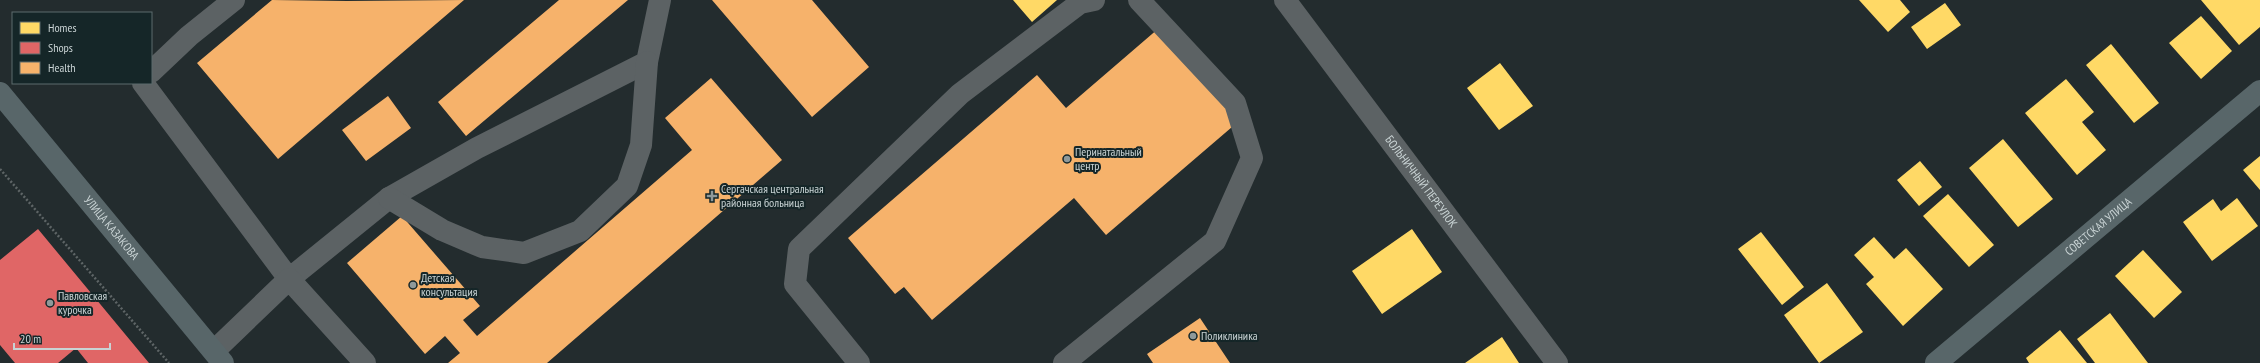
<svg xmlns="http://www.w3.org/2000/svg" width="2260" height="363" font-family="'PT Sans Narrow',sans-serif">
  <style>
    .homes { fill: #ffd966 }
    .shops { fill: #e06666 }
    .health { fill: #f6b26b }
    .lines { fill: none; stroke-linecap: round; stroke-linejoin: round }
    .path { stroke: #5e6566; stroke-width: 2.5; stroke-dasharray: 2 2; stroke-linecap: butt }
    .minor { stroke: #5c6264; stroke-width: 22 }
    .major { stroke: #586669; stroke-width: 22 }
    .poi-dot { fill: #8f999a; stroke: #152628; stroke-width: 1.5 }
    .labels { text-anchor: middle; stroke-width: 4; stroke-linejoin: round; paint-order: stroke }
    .poi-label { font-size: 12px; fill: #c9d3d4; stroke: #152628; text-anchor: start }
    .street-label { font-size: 12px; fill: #c9d3d4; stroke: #152628 }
  </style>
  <rect width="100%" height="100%" fill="#232c2e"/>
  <path class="homes" d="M1013 0H1057L1032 22Z
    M1859 0H1900L1910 12 1888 32Z
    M2201 0H2260V27L2239 45Z
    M1945 3 1961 25 1927 49 1911 27Z
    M2201 16 2232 51 2201 79 2169 43Z
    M2111 44 2159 103 2134 123 2086 65Z
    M1500 63 1533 106 1499 130 1467 88Z
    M2066 79 2094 112 2082 122 2106 150 2077 175 2025 113Z
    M2003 139 2053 199 2018 227 1969 168Z
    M2260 156V190L2243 170Z
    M1920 161 1942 187 1919 206 1897 180Z
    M1948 194 1994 245 1969 267 1923 216Z
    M2237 198 2258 226 2212 261 2183 222 2213 199 2221 211Z
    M1412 229 1442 272 1382 314 1352 271Z
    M1761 232 1804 287 1782 305 1738 249Z
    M1874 237 1894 259 1906 248 1943 289 1903 326 1866 284 1874 277 1854 255Z
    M2143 250 2182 292 2154 318 2115 276Z
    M1827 283 1863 332 1819 363 1784 315Z
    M2110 313 2148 363H2095L2077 339Z
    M2060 330 2087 363H2029L2026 358Z
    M1502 337 1519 363H1465Z"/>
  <path class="shops" d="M38 229 149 363H88L76 348 58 363H15L0 345V260Z"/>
  <path class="health" d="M272 0 347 1 464 0 278 159 197 63Z
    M559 0H628L466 136 438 102Z
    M712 0H812L869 67 812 117Z
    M1159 28 1239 121 1106 235 1074 198 932 320 904 287 895 294 848 238 1037 75 1066 108Z
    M711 78 782 160 547 363H448L460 353 445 336 425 354 347 263 402 216 480 306 463 320 477 336 692 150 665 118Z
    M388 96 411 128 366 161 342 130Z
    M1200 318 1230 363H1153L1147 354Z"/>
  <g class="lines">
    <path class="path" d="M0 169 169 363"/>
    <g class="minor">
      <path id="s1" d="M1285 0 1557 363"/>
      <path d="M151 72 189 36 234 0"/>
      <path d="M143 83 289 279 389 198 477 148 647 62 660 0"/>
      <path d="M389 198 442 230 482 247 524 253 580 231 627 186 641 145 647 62"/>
      <path d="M214 351 289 279 365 363"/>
      <path d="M859 363 795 284 799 249 960 94 1080 3 1094 0"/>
      <path d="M1064 363 1215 241 1252 158 1235 103 1139 0"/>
    </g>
    <g class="major">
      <path id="s2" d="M0 93 223 363"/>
      <path id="s3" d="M1936 363 2260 91"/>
    </g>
  </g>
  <g class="poi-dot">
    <circle cx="1067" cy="159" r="4"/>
    <path d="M710 190h4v4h4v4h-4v4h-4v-4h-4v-4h4z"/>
    <circle cx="413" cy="285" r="4"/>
    <circle cx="50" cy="303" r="4"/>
    <circle cx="1193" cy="336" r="4"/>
  </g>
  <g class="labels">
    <g class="poi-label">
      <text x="1075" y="156">Перинатальный<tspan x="1075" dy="14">центр</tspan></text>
      <text x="721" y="193">Сергачская центральная<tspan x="721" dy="14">районная больница</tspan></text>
      <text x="421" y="282">Детская<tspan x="421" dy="14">консультация</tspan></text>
      <text x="58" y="300">Павловская<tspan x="58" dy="14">курочка</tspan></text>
      <text x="1201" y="340">Поликлиника</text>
    </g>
    <g class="street-label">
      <text dy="4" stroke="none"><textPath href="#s1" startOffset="227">БОЛЬНИЧНЫЙ ПЕРЕУЛОК</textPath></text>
      <text dy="4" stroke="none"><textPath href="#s3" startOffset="212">СОВЕТСКАЯ УЛИЦА</textPath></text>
      <text dy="4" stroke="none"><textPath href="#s2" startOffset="175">УЛИЦА КАЗАКОВА</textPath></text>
    </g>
  </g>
  <rect x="12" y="12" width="140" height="72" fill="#152628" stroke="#5d6b6d"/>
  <rect x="20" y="22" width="20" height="12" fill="#ffd966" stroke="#5d6b6d"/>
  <text x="48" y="32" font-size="12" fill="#c9d3d4">Homes</text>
  <rect x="20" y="42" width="20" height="12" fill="#e06666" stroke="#5d6b6d"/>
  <text x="48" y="52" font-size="12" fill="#c9d3d4">Shops</text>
  <rect x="20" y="62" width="20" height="12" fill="#f6b26b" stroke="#5d6b6d"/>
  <text x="48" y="72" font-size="12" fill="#c9d3d4">Health</text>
  <path d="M14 343v6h96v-6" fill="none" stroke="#c9d3d4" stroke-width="2"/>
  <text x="20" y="343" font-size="12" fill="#c9d3d4" stroke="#152628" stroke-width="3" paint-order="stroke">20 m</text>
</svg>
